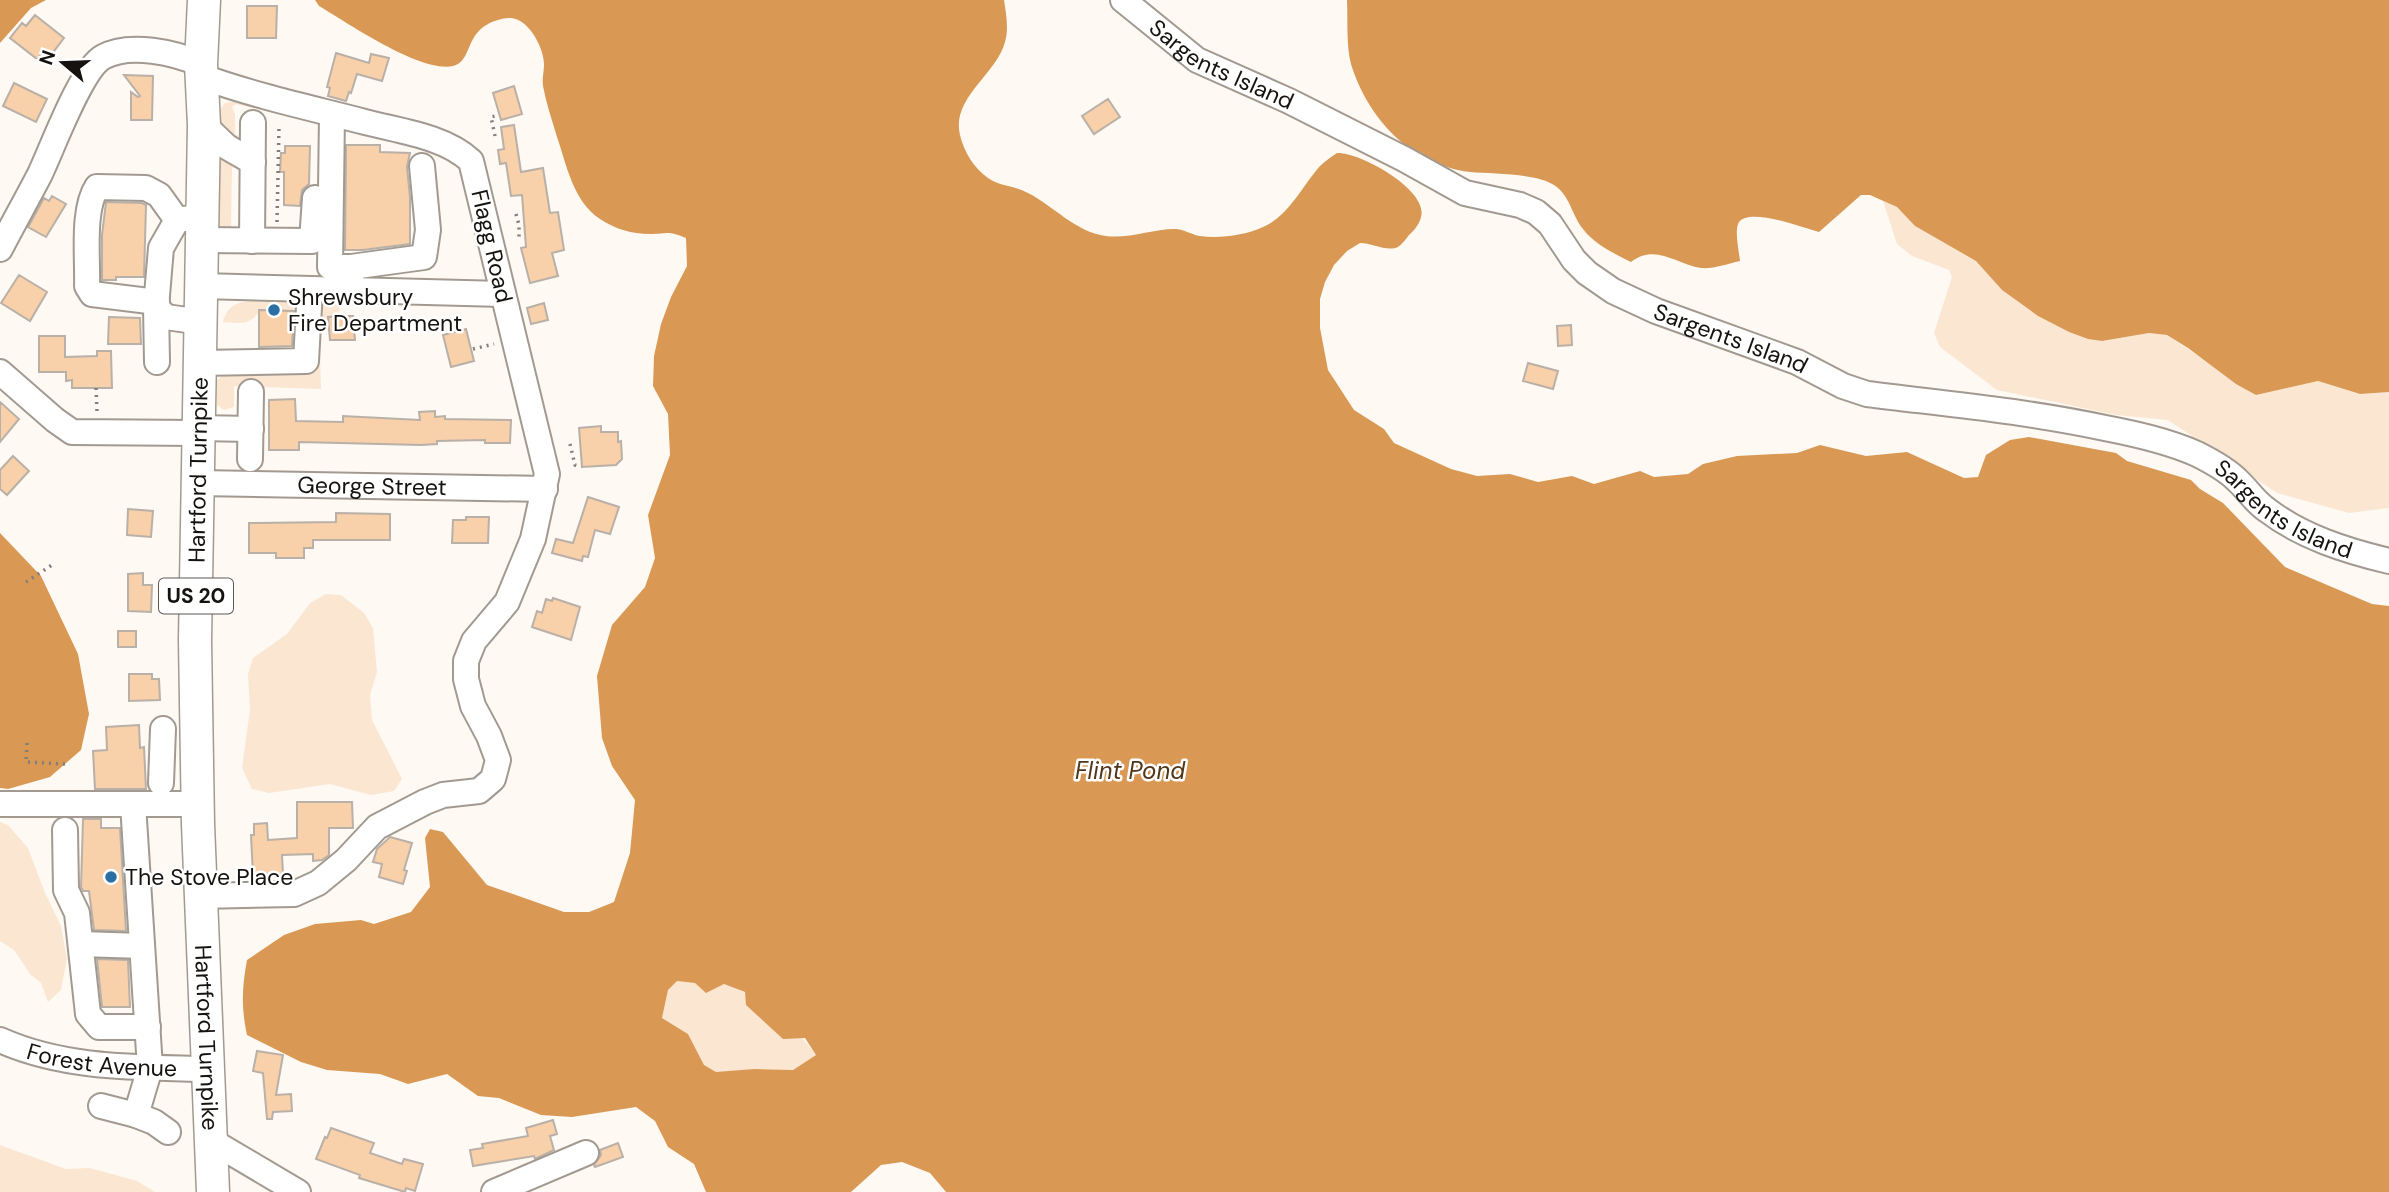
<svg xmlns="http://www.w3.org/2000/svg" width="2389" height="1192" font-family="'DM Sans',sans-serif">
  <style>
    .green { fill: #fbe6d1 }
    .water { fill: #d99955; fill-rule: evenodd }
    .building { fill: #f8d0a9; stroke: #b9b0a7; stroke-width: 2 }
    .lines { fill: none; stroke-linecap: round; stroke-linejoin: round }
    .minor-casing { stroke: #a29a91; stroke-width: 28 }
    .major-casing { stroke: #a29a91; stroke-width: 35 }
    .path { stroke: #827e79; stroke-width: 3.5; stroke-dasharray: 2 5; stroke-linecap: butt }
    .minor { stroke: #fff; stroke-width: 24 }
    .major { stroke: #fff; stroke-width: 32 }
    .poi-dot { fill: #2c6fa5; stroke: #fff; stroke-width: 2.5 }
    .labels { text-anchor: middle; stroke-width: 5; stroke-linejoin: round; paint-order: stroke }
    .shield { fill: #fff; stroke: #5b5957; stroke-width: 2 }
    .shield-label { font-size: 21px; font-weight: bold; fill: #15120f }
    .street-label { font-size: 23px; fill: #15120f; stroke: #fff }
    .poi-label { font-size: 23px; fill: #15120f; stroke: #fff; text-anchor: start }
    .water-label { font-size: 24px; font-style: italic; fill: #513619; stroke: #fff }
  </style>
  <rect width="100%" height="100%" fill="#fef9f3"/>
  <path class="green" d="M238 100 320 120 319 124 236 104 232 107 235 114V134L241 137 237 142C226 130 210 119 225 103Z
    M218 154 227 159 232 165 231 229 220 227 217 222Z
    M1883 201 1897 207 1915 226 1976 261 2002 290 2038 316 2069 332 2088 339 2102 341 2149 333 2167 335 2256 395 2318 381 2359 394 2389 392V508L2349 513 2277 493 2168 420 2116 415 1997 390 1940 347 1934 333 1952 277 1949 270 1912 256 1897 244Z
    M250 301 294 302 300 305 302 311 260 310C251 326 239 323 223 322 227 307 234 303 250 301Z
    M314 303 340 304 339 316 328 320 319 319 321 389 234 386V407L224 410 217 405V380L225 373 291 375 310 374Z
    M326 594 341 595 364 613 373 628 377 672 370 695 372 720 402 779 394 791 371 795 330 784 269 793 252 789 242 768 250 710 248 674 253 658 287 634 310 603Z
    M0 822 8 825 28 848 45 893 61 926 67 959 61 990 48 1002 41 983 30 974 14 950 0 941Z
    M677 981C693 983 711 981 726 985 755 993 799 1030 816 1055L793 1070 754 1069 716 1073 704 1066 688 1034 662 1018 668 990Z
    M0 1145 66 1169 90 1168 137 1181 155 1192H0Z"/>
  <path class="water" d="M0 0H46L31 8 0 43Z
    M315 0H1004C1006 13 1009 29 1005 42 996 75 951 98 960 135 964 152 974 168 988 178 999 186 1016 186 1028 193 1054 206 1075 232 1106 236 1129 239 1152 229 1175 229 1184 229 1192 235 1200 236 1219 239 1246 235 1263 227 1289 216 1302 186 1320 166 1325 161 1331 157 1337 153 1360 152 1429 190 1421 217 1420 223 1414 231 1409 235 1406 239 1402 244 1398 247 1387 252 1372 243 1360 243L1347 251 1334 265 1325 282 1320 299V328L1328 370 1354 410 1384 429 1394 443 1451 469 1477 476 1510 474 1538 482 1572 476 1594 484 1640 471 1654 477 1688 474 1703 464 1737 456 1797 453 1820 445 1866 456 1907 452 1964 478 1978 477 1986 455 2010 440 2029 437 2116 453 2127 461 2191 480 2200 489 2223 503 2285 567 2372 604 2389 606V1192H946L930 1173 902 1162 881 1165 851 1192H706L694 1164 668 1147 655 1121 636 1107 572 1117 541 1115 499 1098 478 1096 447 1074 408 1084 380 1074 327 1070 301 1062 247 1035C241 1007 242 987 247 960L284 935 315 924 361 920 374 924 411 912 430 887 425 838 430 829 443 832 487 885 564 912H589L614 902 630 853 635 800 612 766 602 738 597 676 612 625 645 587 655 558 648 515 670 455 668 414 653 386 654 356 661 324 671 297 687 266 686 238C667 230 668 234 650 234 632 234 615 229 600 219 573 201 567 166 557 137 552 120 546 103 543 86 542 78 544 72 544 64 544 50 532 26 518 20 512 17 504 18 498 20 463 30 474 61 453 66 420 73 348 23 319 6ZM677 981 695 983 706 993 724 984 745 992 746 1005 783 1039 805 1038 816 1055 793 1070 754 1069 716 1072 704 1065 688 1034 662 1018 668 990Z
    M1347 0H2389V392L2360 394 2318 381 2256 395 2236 384 2188 348 2167 335 2149 333 2102 341 2088 339 2069 332 2038 316 2002 290 1976 261 1915 226 1897 207 1870 195H1861L1819 232C1803 228 1750 207 1739 222 1734 230 1739 251 1740 261 1727 264 1714 269 1701 268 1676 264 1655 243 1631 262 1615 254 1594 244 1583 229 1572 216 1570 195 1554 185 1536 173 1493 174 1470 172 1411 165 1368 119 1351 64 1346 45 1348 20 1347 0Z
    M0 533 41 576 78 654 89 714 81 750 50 777 8 789 0 788Z"/>
  <path class="building" d="M247 6H277L276 38H247Z
    M35 15 64 38 51 55 44 50 37 59 10 38 22 23 26 26Z
    M336 53 369 63 371 54 389 58 382 81 357 74 351 93 349 92 346 101 328 96 330 88 327 87Z
    M124 75 153 76 152 120H131V92L138 97 140 96Z
    M14 83 47 99 36 122 3 106Z
    M514 86 522 114 501 120 493 93Z
    M1108 99 1120 117 1094 134 1082 116Z
    M514 125 521 172 543 168 550 213 558 212 564 250 552 253 558 276 530 283 521 248 526 247 522 195 511 196 506 163 500 164 498 150 504 149 501 127Z
    M346 145H380V152L410 153 407 167 410 197V244L363 250H345Z
    M285 146H310L309 184 302 190 300 206 284 205V172H280L281 153H285Z
    M52 196 66 204 46 237 28 227 44 198 49 201Z
    M106 202 142 203 146 205 144 277H116V280H102V235Z
    M19 275 47 292 30 321 1 303Z
    M544 303 548 320 531 324 527 308Z
    M259 310 294 311 292 346 259 347Z
    M339 316H353L355 340H330L328 317Z
    M109 317 140 318 141 344H108Z
    M1571 325 1572 345 1558 346 1557 326Z
    M466 329 474 361 451 367 443 335Z
    M39 336H65V357L97 356V351H111L112 388H72V380L66 381V372H39Z
    M1528 363 1558 371 1553 389 1523 381Z
    M295 399 296 421 343 422V416L420 420 419 412 435 411V417L445 416V419L511 420 510 443H485V440L437 441V444L421 445 299 442V450H269V400Z
    M0 402 19 419 0 442Z
    M601 426V432H618V442L621 441 622 459 616 465 582 467 579 428Z
    M13 456 29 471 7 495 0 489V470Z
    M588 497 619 507 610 534 595 530 588 557 583 556 582 561 552 553 556 539 573 543Z
    M128 509 153 511 151 537 127 535Z
    M336 513 390 514V540H313V548H304V558H276V553H249V523L336 522Z
    M466 517H489L488 543H452L453 520H466Z
    M143 573V585H152L151 612 128 611V574Z
    M553 598 580 607 571 640 532 627 537 611 542 613 546 599 552 601Z
    M118 631H136V647H118Z
    M129 674H152V679H159L160 700 129 701Z
    M139 725 140 748 144 747 146 789H95L93 751 107 750 106 727Z
    M297 802H352L353 828H329V855L322 860 313 861V854L282 855 283 874 253 875 251 835H254V824L267 823 268 840 297 838Z
    M83 819H101V828H120L126 931 94 930 89 891H83L81 887Z
    M390 837 412 843 404 870 407 871 403 884 379 877 382 864 373 862 377 849Z
    M97 959 128 960 130 1007H102Z
    M257 1051 283 1055 276 1095 291 1094 292 1111 273 1112 272 1119H267L263 1073 253 1071Z
    M553 1120 557 1134 550 1136 554 1150 535 1159 534 1156 473 1166 470 1150 483 1148 482 1144 528 1136 526 1128Z
    M331 1128 374 1143 370 1153 402 1164 404 1159 423 1164 415 1191 406 1188 405 1192 359 1178 360 1175 316 1159 325 1137 327 1138Z
    M618 1143 623 1157 595 1167 594 1165 601 1155 600 1150Z"/>
  <g class="lines">
    <defs>
      <g id="minor">
        <path id="s1" d="M1123 0 1197 60 1289 101 1404 159 1465 193 1520 205 1536 212 1550 224 1574 260 1587 273 1613 291 1656 311 1797 362 1843 386 1867 394C1947 404 2026 411 2105 428 2136 434 2168 441 2197 454 2211 461 2226 469 2237 480 2248 490 2255 502 2267 510 2302 537 2347 551 2389 561"/>
        <path d="M332 114 330 267H351V290"/>
        <path d="M204 125 227 147 253 162"/>
        <path d="M191 218 177 220 161 248 156 307 166 317 201 322"/>
        <path d="M202 240 312 241 315 198"/>
        <path d="M252 241 253 123"/>
        <path d="M0 249C13 224 27 199 40 174 52 149 81 69 103 57 130 42 175 53 201 64"/>
        <path d="M351 267 424 257 428 230 422 166"/>
        <path d="M202 286 503 294"/>
        <path d="M157 302 92 294 87 286C88 257 82 210 97 187L146 188 159 195 177 220"/>
        <path d="M156 307 157 362"/>
        <path d="M200 363 306 361 310 289"/>
        <path d="M0 372 55 420 72 432 198 433"/>
        <path d="M198 428 251 429"/>
        <path d="M250 459 251 392"/>
        <path id="s2" d="M199 483 545 489"/>
        <path d="M161 783 163 729"/>
        <path d="M0 804H197"/>
        <path d="M65 830 66 890 77 913 88 1014 99 1027H148"/>
        <path d="M200 896 294 894 318 883 346 860 377 827 425 802 443 795 479 791 493 779 498 760 489 736 473 706 466 679V661L474 641 507 602 533 539 547 474 471 161C444 136 399 131 365 122 311 108 256 96 203 77"/>
        <path d="M81 944 142 946"/>
        <path id="s3" d="M0 1040C65 1069 136 1067 206 1069"/>
        <path d="M101 1106 136 1115 150 1068 133 804"/>
        <path d="M136 1115 154 1122 168 1132"/>
        <path d="M210 1140 298 1192"/>
        <path d="M494 1192 586 1153"/>
      </g>
      <g id="major">
        <path id="s4" d="M204 0 201 64 204 125 195 640 198 824 213 1192"/>
      </g>
    </defs>
    <use href="#minor" class="minor-casing"/>
    <use href="#major" class="major-casing"/>
    <path class="path" d="M495 136 491 117 499 115
      M516 214 519 225V239
      M277 222 279 126
      M473 349 494 344
      M96 388 97 411
      M570 444 575 465 578 466
      M26 582 52 565
      M27 743 26 762 65 764"/>
    <use href="#minor" class="minor"/>
    <use href="#major" class="major"/>
  </g>
  <g class="poi-dot">
    <circle cx="274" cy="310" r="7"/>
    <circle cx="111" cy="877" r="7"/>
  </g>
  <g class="labels">
    <rect class="shield" x="159" y="578.5" width="74" height="35" rx="5"/>
    <g class="shield-label">
      <text x="196" y="603">US 20</text>
    </g>
    <g class="street-label">
      <text dy="8" stroke="none"><textPath href="#s1" startOffset="119">Sargents Island</textPath></text>
      <text transform="translate(492 246) rotate(77)" y="8">Flagg Road</text>
      <text dy="8" stroke="none"><textPath href="#s1" startOffset="707">Sargents Island</textPath></text>
      <text transform="translate(198 470) rotate(-89)" y="8">Hartford Turnpike</text>
      <text dy="8" stroke="none"><textPath href="#s2" startOffset="173">George Street</textPath></text>
      <text dy="8" stroke="none"><textPath href="#s1" startOffset="1295">Sargents Island</textPath></text>
      <text dy="8" stroke="none"><textPath href="#s4" startOffset="1038">Hartford Turnpike</textPath></text>
      <text dy="8" stroke="none"><textPath href="#s3" startOffset="105">Forest Avenue</textPath></text>
    </g>
    <g class="poi-label">
      <text x="288" y="305">Shrewsbury<tspan x="288" dy="26">Fire Department</tspan></text>
      <text x="125" y="885">The Stove Place</text>
    </g>
    <g class="water-label">
      <text x="1130" y="779">Flint Pond</text>
    </g>
  </g>
  <g transform="translate(63 63) rotate(289)" stroke="#ffffff" stroke-width="5" paint-order="stroke">
  <path d="M0-5L12 26L0 18L-12 26Z" fill="#15120f"/>
  <text y="-10" font-size="19" font-weight="bold" text-anchor="middle" fill="#15120f">N</text>
  </g>
</svg>
